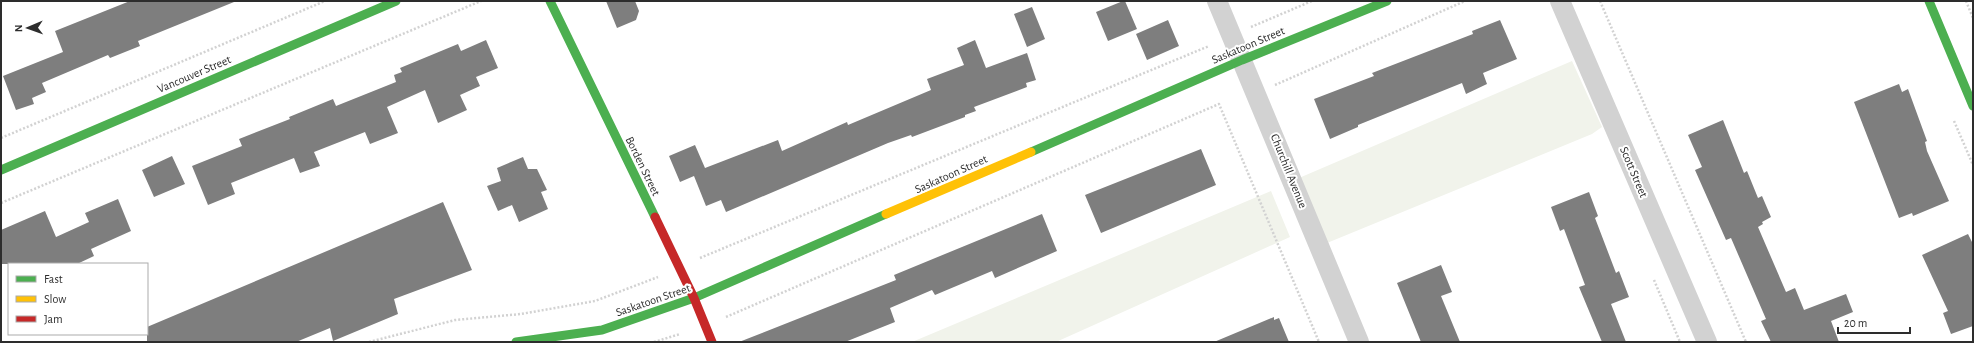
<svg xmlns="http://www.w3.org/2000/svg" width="1974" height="343" font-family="'Alegreya Sans',sans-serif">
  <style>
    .green { fill: #f1f3eb }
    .building { fill: #7e7e7e }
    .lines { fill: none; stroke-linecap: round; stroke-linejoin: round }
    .path { stroke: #d2d2d2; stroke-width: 2.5; stroke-dasharray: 2 2; stroke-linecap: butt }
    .street { stroke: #d2d2d2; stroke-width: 20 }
    .fast { stroke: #4caf50; stroke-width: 9 }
    .slow { stroke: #ffc107; stroke-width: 9 }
    .jam { stroke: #c62828; stroke-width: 9 }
    .labels { text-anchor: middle; stroke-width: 4; stroke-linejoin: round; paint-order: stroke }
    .street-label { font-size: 12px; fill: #2d2d2d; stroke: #fff }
  </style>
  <rect width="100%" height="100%" fill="#fff"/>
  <path class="green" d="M1572 61 1602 127 1592 134 1327 243 1299 178Z
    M1271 191 1290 237 1056 342H912Z"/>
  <path class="building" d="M130 1 234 2 138 41 140 46 110 58 108 55 42 83 46 92 32 98 34 104 16 110 3 76 63 52 55 31Z
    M606 1H635L639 11 636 20 617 28Z
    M1123 1H1125L1137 29 1108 41 1096 12Z
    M1032 7 1045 39 1027 47 1014 14Z
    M1168 20 1179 46 1147 60 1136 34Z
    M1500 20 1517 59 1483 73 1487 84 1466 94 1462 83 1358 125V127L1330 139 1314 99 1374 76 1372 73 1473 34 1472 31Z
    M486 40 498 68 476 77 480 86 460 95 467 110 438 123 425 90 387 107 398 133 370 144 365 132 314 152 320 166 300 173 294 158 231 183 235 194 208 205 192 166 242 146 239 139 290 119 289 117 333 99 336 106 396 82 394 75 402 72 400 68 458 44 461 51Z
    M975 40 986 68 1027 53 1036 80 1026 83 1027 87 974 107 976 111 965 115V117L912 137 911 135 888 143 726 212 721 200 706 206 694 176 680 182 669 156 695 145 705 168 778 140 782 151 847 122 848 125 931 90 927 79 964 65 957 48Z
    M1899 84 1902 92 1908 89 1927 141 1925 142 1927 151 1949 201 1913 216 1912 213 1899 218 1854 102Z
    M1723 120 1744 173 1747 171 1758 198 1762 196 1771 217 1762 222 1763 224 1758 227 1786 292 1795 288 1804 310 1846 294 1853 312 1831 321 1839 342H1771L1761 321 1766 319 1731 238 1726 240 1695 170 1702 167 1688 135Z
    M1201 149 1216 185 1101 233 1085 195Z
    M172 156 185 184 154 197 142 170Z
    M523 157 528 169H537L547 190 541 192 548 209 519 222 512 205 498 211 487 186 501 181 497 168Z
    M1589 192 1598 216 1595 218 1616 273 1619 271 1629 297 1611 304 1626 342H1602L1579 287 1585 285 1564 229 1560 231 1551 207Z
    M118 199 131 231 91 249 94 256 77 264H1V230L45 211 56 237 89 222 85 213Z
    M443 202 472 270 394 299 398 314 333 341 330 328 296 342H147V327Z
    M1042 214 1057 251 995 278 992 271 935 295 932 290 890 308 895 322 845 342H739L896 280 894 275Z
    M1968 234 1973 244V326L1951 334 1943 313 1948 311 1922 255Z
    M1441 265 1452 292 1441 296 1460 342H1421L1397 283Z
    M1274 317V320L1279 318 1289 342H1214Z"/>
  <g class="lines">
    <path class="path" d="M1600 1 1746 342
      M1966 1 1973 18
      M1251 27 1312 1
      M1275 85 1465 1
      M1954 121 1973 165
      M1 138 325 1
      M1 203 481 1
      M700 258 1209 46
      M1654 280 1680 342
      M726 317 1219 104 1319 342
      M369 342 455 320 521 314 595 301 658 277
      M654 342 680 334"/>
    <path class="street" d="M1217 1 1359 342
      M1560 1 1707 342"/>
    <path class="fast" d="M550 1 655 217
      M1929 1 1973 106
      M1031 152 1242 60 1387 1
      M1 170 396 1
      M516 342 602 330 694 298 886 214"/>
    <path class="slow" d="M886 214 1031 152"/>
    <path class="jam" d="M655 217 694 298 712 342"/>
  </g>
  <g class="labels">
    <g class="street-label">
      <text transform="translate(1248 45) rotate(-23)" y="4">Saskatoon Street</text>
      <text transform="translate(194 74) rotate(-23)" y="4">Vancouver Street</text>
      <text transform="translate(643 166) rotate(64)" y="4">Borden Street</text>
      <text transform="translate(1289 171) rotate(68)" y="4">Churchill Avenue</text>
      <text transform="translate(1634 172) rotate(67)" y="4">Scott Street</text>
      <text transform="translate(951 174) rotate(-24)" y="4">Saskatoon Street</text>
      <text transform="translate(653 300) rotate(-19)" y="4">Saskatoon Street</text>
    </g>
  </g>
  <rect width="1974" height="343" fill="none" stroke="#2d2d2d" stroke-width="4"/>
  <rect x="8" y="263" width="140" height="72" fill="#ffffff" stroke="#ababab"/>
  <rect x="16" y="276" width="20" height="6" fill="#4caf50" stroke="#ababab"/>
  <text x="44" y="283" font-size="12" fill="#2d2d2d">Fast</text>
  <rect x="16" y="296" width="20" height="6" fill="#ffc107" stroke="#ababab"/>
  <text x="44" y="303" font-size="12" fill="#2d2d2d">Slow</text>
  <rect x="16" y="316" width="20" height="6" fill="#c62828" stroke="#ababab"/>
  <text x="44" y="323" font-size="12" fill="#2d2d2d">Jam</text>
  <g transform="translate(28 28) rotate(268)" stroke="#ffffff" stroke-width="3" paint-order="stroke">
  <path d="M0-3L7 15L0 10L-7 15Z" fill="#2d2d2d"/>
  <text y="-6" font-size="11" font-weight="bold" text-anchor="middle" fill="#2d2d2d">N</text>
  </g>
  <path d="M1838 327v6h72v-6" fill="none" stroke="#2d2d2d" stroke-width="2"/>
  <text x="1844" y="327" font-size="12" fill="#2d2d2d" stroke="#ffffff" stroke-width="3" paint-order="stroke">20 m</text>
</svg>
